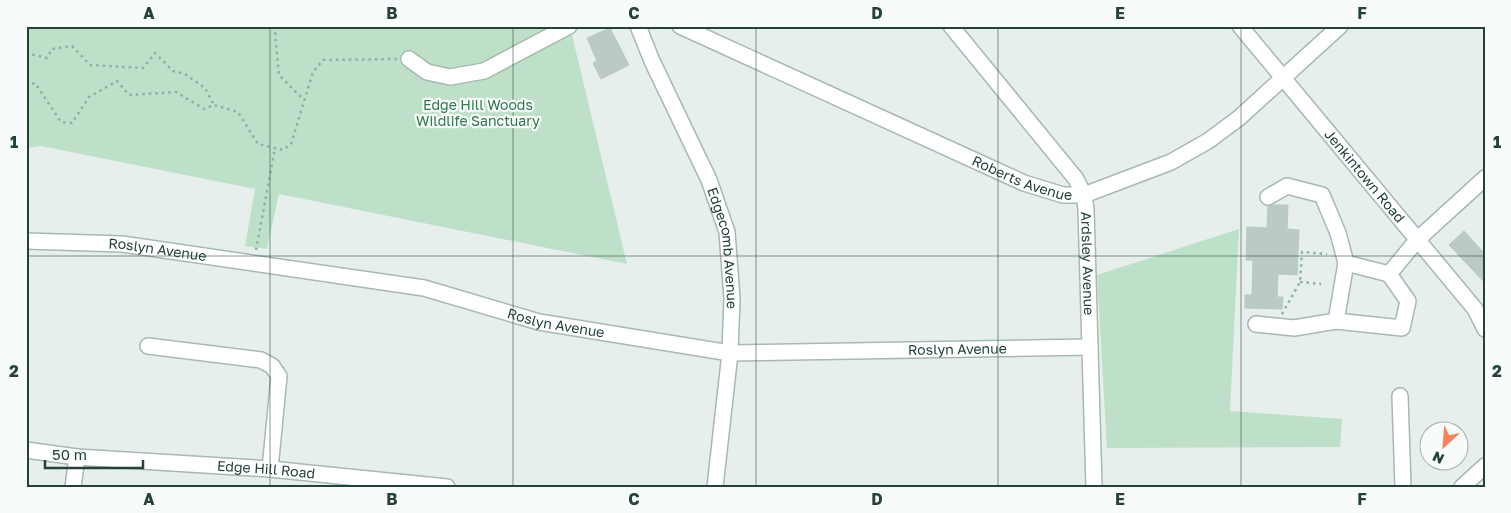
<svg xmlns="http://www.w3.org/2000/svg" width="1511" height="513" font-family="'Golos Text',sans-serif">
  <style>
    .green { fill: #bfe0c8 }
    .building { fill: #bbcac4; stroke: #b8c9c2 }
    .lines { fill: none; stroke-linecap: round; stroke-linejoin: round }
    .minor-casing { stroke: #a8b8b2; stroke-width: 18 }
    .path { stroke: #86b3a5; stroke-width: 2.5; stroke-dasharray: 2.5 4; stroke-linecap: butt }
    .minor { stroke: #fff; stroke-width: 15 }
    .grid { fill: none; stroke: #24423a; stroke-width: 1; stroke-opacity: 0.55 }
    .labels { text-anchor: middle; stroke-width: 4.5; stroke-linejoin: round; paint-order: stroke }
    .park-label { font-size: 14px; fill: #2d7a4b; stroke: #f7fbf9 }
    .street-label { font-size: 14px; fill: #24423a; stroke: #f7fbf9 }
    .neatline { fill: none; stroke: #24423a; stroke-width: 2 }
    .grid-label { font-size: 16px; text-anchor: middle; font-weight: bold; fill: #24423a }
  </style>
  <rect width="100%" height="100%" fill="#e6efeb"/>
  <path class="green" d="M26 26H581L571 31 627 264 279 194 267 249 245 246 255 189 41 146 26 148Z
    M1239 229 1230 411 1342 419 1340 447 1107 448 1097 275Z"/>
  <path class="building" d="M610 28 629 65 601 79 593 63 597 61 587 38Z
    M1273 205H1288L1287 229 1299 230 1297 275 1278 274 1277 297H1283L1282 309 1245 308V295H1252L1253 260H1246L1247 227 1267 228 1268 206Z
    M1464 231 1485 254V283L1449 245Z"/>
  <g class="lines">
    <defs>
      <g id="minor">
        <path id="s1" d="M638 26 652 61 709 180 727 232 732 298 730 353 715 487"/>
        <path id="s2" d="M680 26 1024 183 1063 195H1084L1171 162 1208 141 1239 118 1340 26"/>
        <path id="s3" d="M951 26 1076 179 1084 195 1086 209 1094 487"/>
        <path id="s4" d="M1240 26 1475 309 1485 329"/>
        <path d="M409 59 427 72 450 77 484 71 569 26"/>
        <path d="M1268 197 1287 186 1322 195 1338 233 1346 263 1389 274 1418 239 1485 178"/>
        <path id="s5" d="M26 241 122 244 424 288 539 322 730 353 1090 347"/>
        <path d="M1336 321 1402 328 1408 301 1389 274"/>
        <path d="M1256 324 1294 328 1336 321 1346 263"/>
        <path d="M148 346 261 360 272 366 279 376 270 469"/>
        <path d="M1400 396 1403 487"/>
        <path id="s6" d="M26 450 77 457 270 469 447 487"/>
        <path d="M73 487 77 457"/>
        <path d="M1462 487 1485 466"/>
      </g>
    </defs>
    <use href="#minor" class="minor-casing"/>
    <path class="path" d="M277 26 275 35 279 75 303 99
      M26 53 47 58 52 49 72 46 90 65 143 68 155 53 173 71 185 74 205 88 214 105
      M26 84 29 85 35 83 61 122 72 123 89 97 117 81 129 95 176 92 204 109 214 105 238 112 258 144 283 150 291 144 313 72 323 60 397 59
      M256 250 275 148
      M1300 282 1321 284
      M1282 314 1300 282 1302 252 1327 254"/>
    <use href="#minor" class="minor"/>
  </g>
  <path class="grid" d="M270 26V487M513 26V487M756 26V487M998 26V487M1241 26V487M26 256H1485"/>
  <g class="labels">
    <g class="park-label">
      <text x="478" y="110">Edge Hill Woods<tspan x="478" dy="16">Wildlife Sanctuary</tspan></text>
    </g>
    <g class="street-label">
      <text dy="5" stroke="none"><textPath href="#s2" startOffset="375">Roberts Avenue</textPath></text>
      <text dy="5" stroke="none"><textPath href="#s4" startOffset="195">Jenkintown Road</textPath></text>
      <text dy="5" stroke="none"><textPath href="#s1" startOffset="240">Edgecomb Avenue</textPath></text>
      <text dy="5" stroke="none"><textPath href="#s5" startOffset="132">Roslyn Avenue</textPath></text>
      <text dy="5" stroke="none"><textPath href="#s3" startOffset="284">Ardsley Avenue</textPath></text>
      <text dy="5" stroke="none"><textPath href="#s5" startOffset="538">Roslyn Avenue</textPath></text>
      <text dy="5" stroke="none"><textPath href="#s5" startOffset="942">Roslyn Avenue</textPath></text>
      <text dy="5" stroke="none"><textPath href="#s6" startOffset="241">Edge Hill Road</textPath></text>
    </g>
  </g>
  <rect width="1511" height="513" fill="none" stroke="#f7fbf9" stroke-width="55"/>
  <g transform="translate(1444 446) rotate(206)"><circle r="24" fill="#f7fbf9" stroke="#a3b1ad"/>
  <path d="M0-4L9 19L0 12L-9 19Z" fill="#f4845f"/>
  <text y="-8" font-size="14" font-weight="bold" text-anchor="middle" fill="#24423a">N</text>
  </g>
  <path d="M45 460v8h98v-8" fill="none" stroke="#24423a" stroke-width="2.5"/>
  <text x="52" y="460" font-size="15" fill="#24423a" stroke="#f7fbf9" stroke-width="4" paint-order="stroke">50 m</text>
  <rect x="28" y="28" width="1456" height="458" class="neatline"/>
  <g class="grid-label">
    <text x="149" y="19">A</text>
    <text x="392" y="19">B</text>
    <text x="634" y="19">C</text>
    <text x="877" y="19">D</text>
    <text x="1120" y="19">E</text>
    <text x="1362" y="19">F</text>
    <text x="14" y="148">1</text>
    <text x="1497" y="148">1</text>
    <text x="14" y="377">2</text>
    <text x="1497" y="377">2</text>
    <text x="149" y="505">A</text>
    <text x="392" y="505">B</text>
    <text x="634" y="505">C</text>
    <text x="877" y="505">D</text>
    <text x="1120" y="505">E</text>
    <text x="1362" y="505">F</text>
  </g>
</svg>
